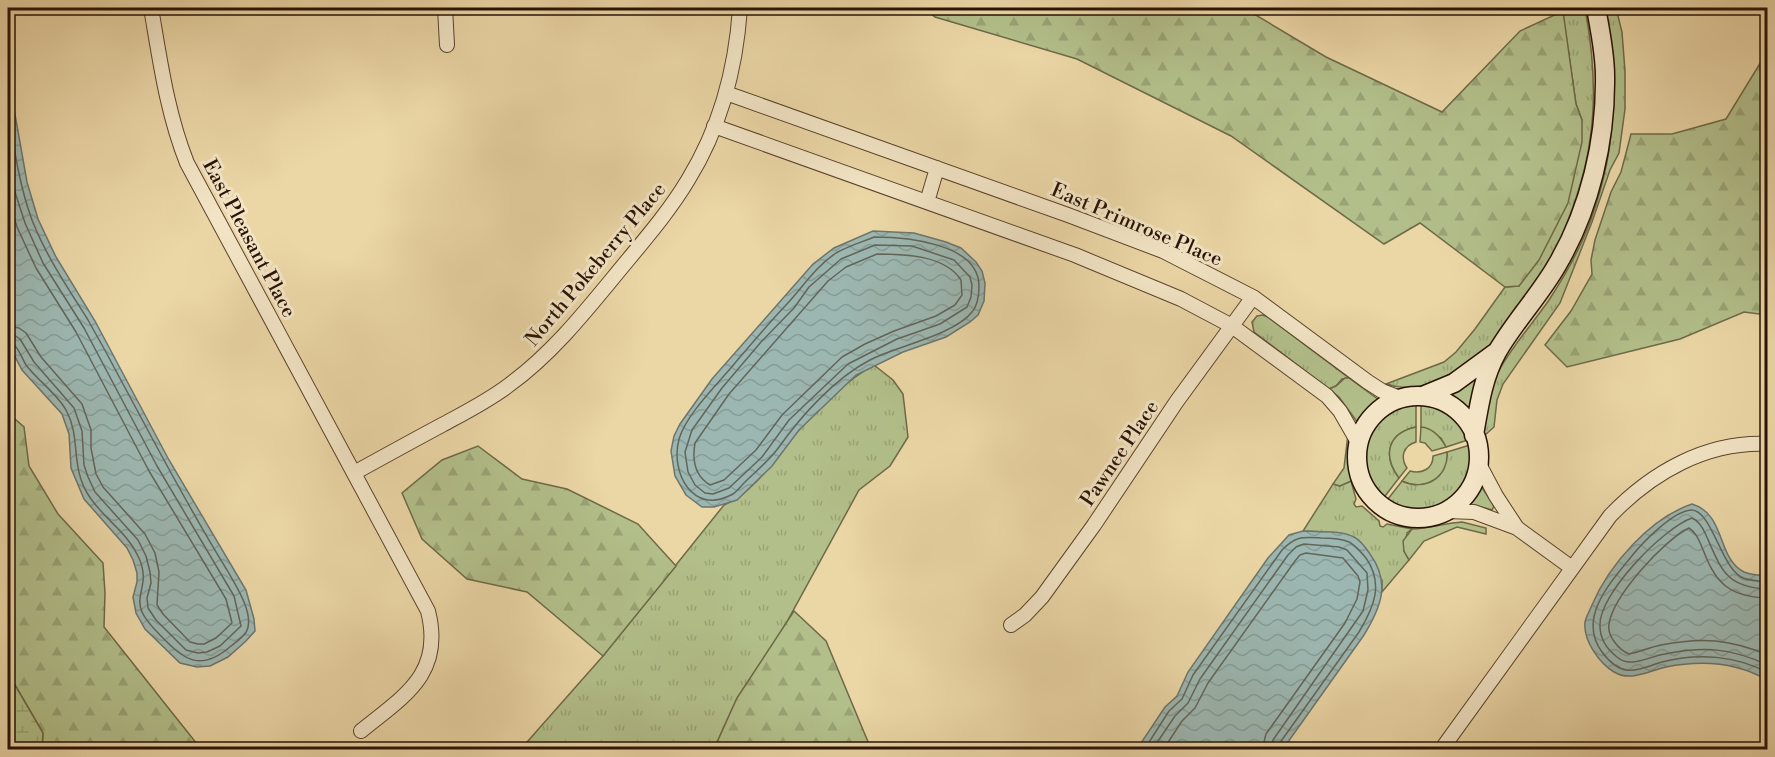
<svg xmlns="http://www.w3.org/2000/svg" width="1775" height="757" font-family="'Libre Bodoni',serif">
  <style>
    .grass { fill: url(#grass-tufts); stroke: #6e6947; stroke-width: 1.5 }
    .forest { fill: url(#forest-firs); stroke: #6e6947; stroke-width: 1.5 }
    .wetland { fill: url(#wetland-marsh); stroke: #6e6947; stroke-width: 1.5 }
    .garden { fill: #b2bf8a; stroke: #6e6947; stroke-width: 1.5 }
    .water { fill: url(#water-waves); stroke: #6e756c; stroke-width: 1.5 }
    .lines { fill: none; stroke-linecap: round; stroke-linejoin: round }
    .shore { stroke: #62655a; stroke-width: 1.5 }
    .street-casing { stroke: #5a442c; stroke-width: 16 }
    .secondary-casing { stroke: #291304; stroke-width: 21 }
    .street { stroke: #f2e4c5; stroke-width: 14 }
    .secondary { stroke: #f2e4c5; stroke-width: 18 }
    .labels { text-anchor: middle; stroke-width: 6; stroke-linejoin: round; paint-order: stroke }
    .street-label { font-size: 20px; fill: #291304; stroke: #f2e4c5 }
  </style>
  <defs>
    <pattern id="grass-tufts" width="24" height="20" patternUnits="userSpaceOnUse" patternTransform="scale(1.5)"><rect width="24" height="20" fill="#b2bf8a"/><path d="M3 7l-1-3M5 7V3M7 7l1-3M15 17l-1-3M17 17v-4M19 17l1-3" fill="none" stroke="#99a375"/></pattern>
    <pattern id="forest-firs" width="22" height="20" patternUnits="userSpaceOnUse" patternTransform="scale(1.5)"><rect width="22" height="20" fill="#b2bf8a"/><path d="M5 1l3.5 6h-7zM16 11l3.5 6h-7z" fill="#99a375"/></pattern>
    <pattern id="wetland-marsh" width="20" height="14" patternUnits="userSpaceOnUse" patternTransform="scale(1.5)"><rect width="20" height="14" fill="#b2bf8a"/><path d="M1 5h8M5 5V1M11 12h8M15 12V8" fill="none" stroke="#99a375"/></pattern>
    <pattern id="water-waves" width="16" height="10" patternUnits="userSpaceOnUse" patternTransform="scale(1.5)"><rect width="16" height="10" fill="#9cb7b1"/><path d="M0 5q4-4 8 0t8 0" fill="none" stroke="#869c97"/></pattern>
  </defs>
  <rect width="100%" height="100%" fill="#ebd6a6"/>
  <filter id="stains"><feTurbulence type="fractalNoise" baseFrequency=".00333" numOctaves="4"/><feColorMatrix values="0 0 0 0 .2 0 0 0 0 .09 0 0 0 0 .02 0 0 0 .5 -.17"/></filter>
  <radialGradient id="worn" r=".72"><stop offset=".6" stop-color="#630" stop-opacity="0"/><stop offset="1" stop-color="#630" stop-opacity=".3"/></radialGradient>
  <path class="grass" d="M1562 8H1585C1593 51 1597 94 1590 139 1586 171 1575 204 1562 235 1548 269 1511 326 1484 351 1479 356 1472 360 1466 364 1441 381 1416 394 1386 384L1444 362 1456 352 1475 329 1505 287 1519 286 1582 120 1576 104Z
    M1604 8H1616L1622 32 1625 71V109L1619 153 1610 170 1592 222 1560 303 1503 384 1497 400 1494 427 1484 436C1478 380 1520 342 1549 300 1564 277 1582 245 1591 219 1603 186 1612 147 1612 112 1612 77 1607 42 1604 8Z
    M1263 315 1268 317 1349 378 1342 379 1336 386 1329 389 1254 332 1252 322 1257 316Z
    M874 365 893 380 903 394 908 437 890 466 859 490 783 629 737 698 714 749 520 750 603 656 724 505C754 493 778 455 798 431 817 408 848 379 874 365Z
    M1416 403V427C1388 433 1382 456 1399 478L1385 496 1381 497C1345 463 1369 409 1416 403Z
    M1421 403C1440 405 1467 420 1468 440L1446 447 1441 438 1421 427Z
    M1470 445C1473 452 1473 463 1470 472 1459 508 1420 522 1388 503V499L1402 481 1415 485 1447 456V452Z
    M1351 481 1356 499 1354 504 1356 507 1362 506 1379 521 1380 526 1383 527 1387 524 1412 529 1407 533 1404 551 1409 560 1382 592V580L1325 532 1303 531 1333 484 1340 486Z"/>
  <path class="forest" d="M924 8H1244L1326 57 1442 112 1520 31 1563 11 1576 104 1582 120V142L1568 203 1539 260 1519 286 1505 287 1420 223 1384 244 1231 136 1077 59 935 17Z
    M1767 52V315L1744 312 1680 339 1567 367 1545 345 1571 311 1592 274 1591 260 1595 240 1611 192 1621 172 1631 134H1672L1726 119Z
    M8 413 24 427 29 466 58 514 103 563 105 593 104 627 201 749H42L43 733 8 673Z
    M478 446 522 479 567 489 638 524 676 566 603 656 527 592 467 579 422 539 402 493 442 460Z
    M794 611 826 641 871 749H714L737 698Z"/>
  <path class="wetland" d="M8 673 43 733 42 749H8Z"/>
  <path class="garden" d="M1478 377 1470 411 1448 395Z
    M1345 378H1349L1379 400 1358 423 1339 397 1329 389 1336 386Z
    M1416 427V442C1403 446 1400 457 1407 468L1399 478C1382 455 1388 433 1416 427Z
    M1421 427C1433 428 1440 436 1446 447L1432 451 1425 443 1420 442Z
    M1348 434C1354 449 1355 465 1351 481L1340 486 1333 484 1344 468Z
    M1447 452C1449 477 1425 492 1402 481L1410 471C1422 474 1433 469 1433 456Z
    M1481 486 1494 506 1492 510 1470 504 1469 503Z
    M1462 522 1486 528V534L1457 527 1424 541 1409 560 1404 551 1403 541 1412 529C1430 529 1445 523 1462 522Z"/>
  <path class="water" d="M8 75 27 182 38 219 56 257 95 321 169 460 246 590 254 619 255 631 246 641 228 657 210 666 197 667 180 663 145 629 136 613 133 597 137 582V573L133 560 127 548 84 499 71 468 69 434 62 414 22 370 8 343Z
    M873 231 914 233 946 242 961 248 976 262 982 271 985 283 984 301 978 315 970 322 946 337 903 352 856 375 799 430 772 466 737 500 714 507H702L686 495 675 476 671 451 674 436 680 424 712 379 813 264 834 248Z
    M1692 504C1726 514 1717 559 1744 572 1751 575 1760 575 1767 576V680C1736 662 1701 660 1666 667 1648 671 1631 682 1614 672 1599 663 1583 640 1585 622 1586 617 1590 610 1592 605 1609 565 1650 518 1692 504Z
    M1303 531C1318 532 1340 530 1354 537 1360 540 1366 548 1370 554 1391 583 1381 607 1364 635L1283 749H1137L1165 707 1177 696 1188 672 1268 558 1289 535Z"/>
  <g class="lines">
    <path class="shore" d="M8 109C14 147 19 185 32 220 46 256 68 288 88 320 100 341 112 363 123 384 157 447 189 509 227 570 235 584 252 610 248 627 247 635 237 641 231 646 201 672 185 661 161 636 154 629 146 621 142 612 137 601 142 592 143 581 144 573 142 564 138 556 127 532 103 518 89 496 70 467 81 439 67 412 59 395 38 381 26 365 21 357 18 344 8 342
      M8 152 13 186 25 223 43 263 84 328 157 466 234 596 241 626 220 646 207 652 198 653 186 650 156 620 148 608 147 598 151 583 150 572 146 556 138 540 95 492 88 477 84 465 82 431 74 408 34 362 20 339 14 335H8
      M8 197 17 227 36 268 76 332 149 471 226 599 232 623 216 638 204 644H198L190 642 163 614 157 605 159 572 155 553 145 534 103 487 96 474 91 448V430L82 404 41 357 26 333 19 328 8 326
      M874 237C905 237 979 243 979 286 979 296 978 305 972 312 954 335 897 346 870 360 835 378 801 416 779 447 769 461 756 471 744 483 740 487 736 493 731 495 693 515 670 473 679 439 687 413 718 384 735 363 752 343 768 324 786 305 803 287 815 267 836 253 848 246 862 242 874 237Z
      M875 245 912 246 954 260 970 277 972 285 971 297 967 307 940 324 897 339 848 364 789 420 762 457 729 488 713 494 705 493 695 485 688 472 685 452 692 430 722 388 761 342 794 308 809 287 841 259Z
      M877 254C904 254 945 255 961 280L962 295 955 305 936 316 894 331 865 344 842 357 782 415 756 450 724 480 710 485C695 476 692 460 695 443L729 394 828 281 846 267Z
      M1768 582C1759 581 1748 581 1741 577 1721 566 1711 509 1691 510 1673 511 1642 543 1631 557 1610 583 1577 618 1602 652 1608 660 1617 669 1627 670 1637 672 1651 665 1662 662 1697 653 1736 655 1768 673
      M1768 589C1726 588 1721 569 1706 535 1703 528 1699 521 1692 518 1663 528 1598 595 1600 626 1600 639 1608 650 1617 657 1631 669 1649 656 1665 654 1705 646 1730 648 1768 665
      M1768 598C1732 597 1716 585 1704 552 1700 543 1697 533 1689 528 1664 540 1613 596 1609 624 1607 636 1619 650 1629 654 1640 652 1650 647 1661 645 1702 637 1729 639 1768 655
      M1144 750 1169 711 1182 699 1193 675 1282 550C1296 536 1302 537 1321 538 1330 538 1340 538 1349 542 1355 545 1361 552 1366 558 1384 584 1374 607 1359 632L1279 744 1278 750
      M1152 750 1175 716 1188 703 1200 679 1288 555 1296 547 1304 544 1339 547 1347 550 1367 573 1368 590 1363 611 1273 740 1271 750
      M1163 750 1182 721 1195 708 1208 683 1295 561 1300 555 1306 553 1343 558 1358 576 1360 582 1357 599 1345 623 1266 734 1262 750"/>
    <defs>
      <path id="street" d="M151 8C160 60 167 113 187 163L428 611C444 674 404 696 361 731
        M445 8 447 45
        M726 93 1068 215 1163 251 1253 297 1368 382 1382 391 1400 398
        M714 126 1075 255 1181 299 1232 326 1327 396 1340 411 1359 444
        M927 202 937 168
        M354 473C383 457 412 441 442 425 464 413 488 401 509 385 550 355 581 317 613 278 639 246 667 215 688 180 720 128 736 68 740 8
        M1447 511 1474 512 1517 528 1496 496 1478 462
        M1517 528 1572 568
        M1011 625 1025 615 1042 597 1094 525 1177 401 1253 297
        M1441 750 1610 516C1651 473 1706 441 1768 444"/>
      <path id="secondary" d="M1425 395 1454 383 1495 353
        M1357 457a61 61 0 1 1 122 0a61 61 0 1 1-122 0Z
        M1474 435C1479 406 1483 377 1497 352 1515 321 1540 295 1557 265 1590 209 1606 140 1605 76 1605 53 1600 30 1596 8"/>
    </defs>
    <use href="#street" class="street-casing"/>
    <use href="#secondary" class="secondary-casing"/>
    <use href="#street" class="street"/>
    <use href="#secondary" class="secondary"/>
  </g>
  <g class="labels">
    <g class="street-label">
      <text transform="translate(1137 224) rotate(23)" y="7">East Primrose Place</text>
      <text transform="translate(250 238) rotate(62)" y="7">East Pleasant Place</text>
      <text transform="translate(595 264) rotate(-50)" y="7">North Pokeberry Place</text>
      <text transform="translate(1119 453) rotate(-56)" y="7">Pawnee Place</text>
    </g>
  </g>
  <rect width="1775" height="757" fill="none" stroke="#ebd6a6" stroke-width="30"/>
  <rect x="9" y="9" width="1757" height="739" fill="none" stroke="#291304" stroke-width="3"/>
  <rect x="15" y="15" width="1745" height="727" fill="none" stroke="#291304" stroke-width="1.5"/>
  <rect width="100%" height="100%" filter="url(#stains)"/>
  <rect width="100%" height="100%" fill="url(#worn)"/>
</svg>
